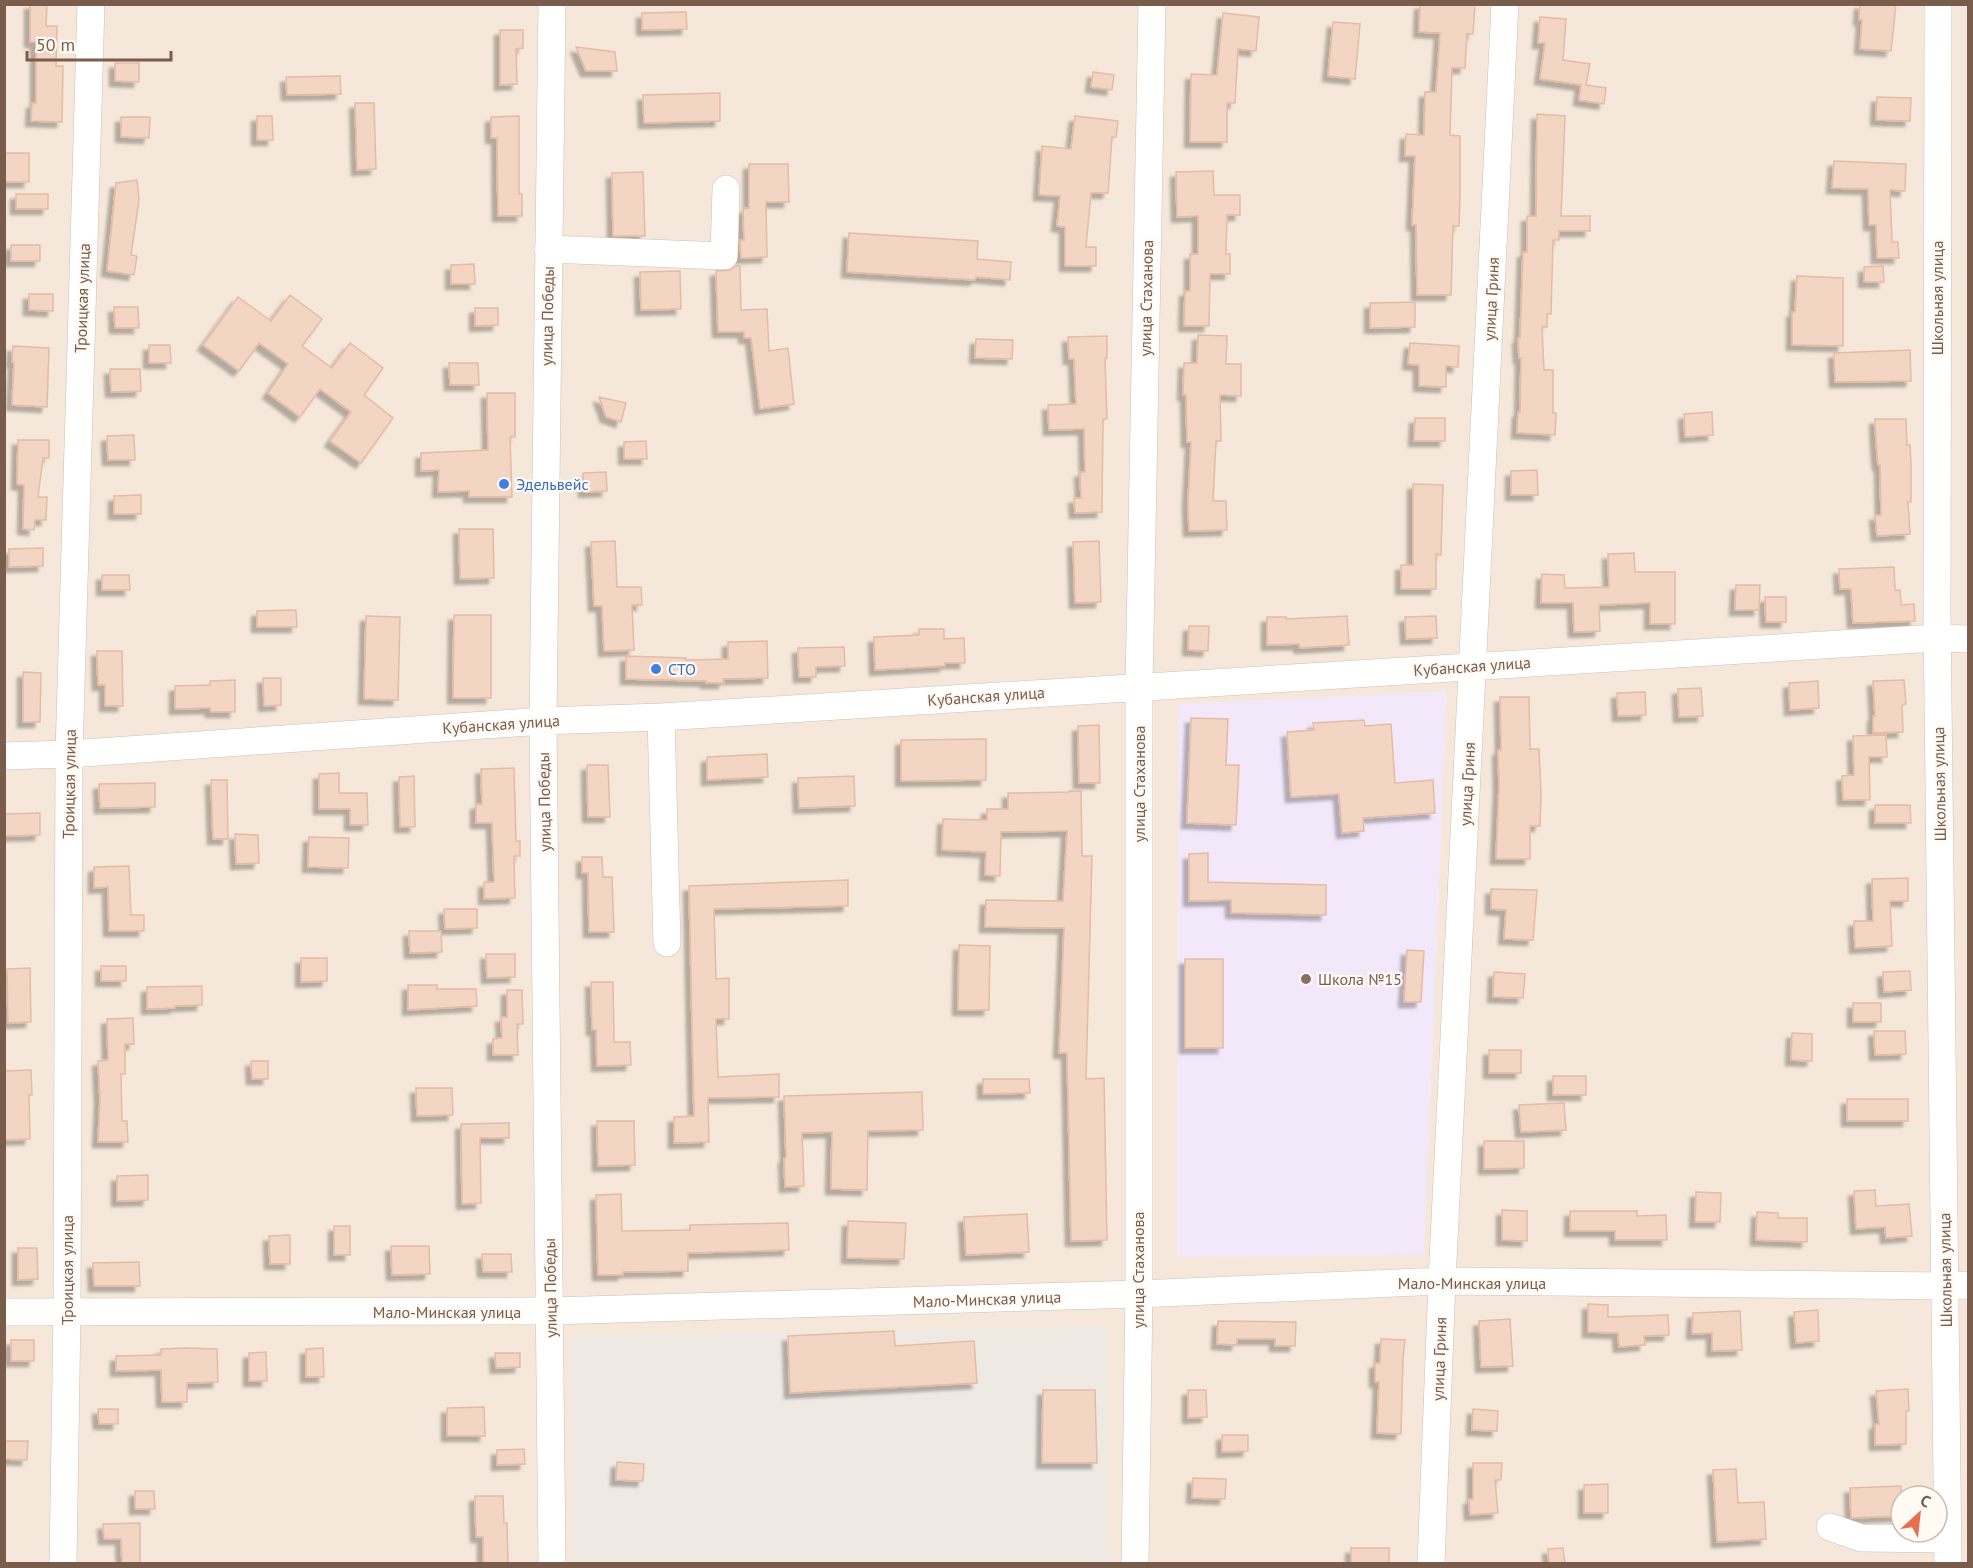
<svg xmlns="http://www.w3.org/2000/svg" width="1973" height="1568" font-family="'PT Sans',sans-serif">
  <style>
    .residential { fill: #f5e8da; fill-rule: evenodd }
    .industrial { fill: #efe9e4 }
    .education { fill: #f3e8fa }
    .building { fill: #f3d5c3; stroke: #e6bba3; stroke-width: 1.5; filter: url(#shadow) }
    .lines { fill: none; stroke-linecap: round; stroke-linejoin: round }
    .minor-casing { stroke: #d1beb0; stroke-width: 28 }
    .minor { stroke: #fff; stroke-width: 27 }
    .shop-dot { fill: #3f7fe0; stroke: #fffaf3; stroke-width: 2 }
    .education-dot { fill: #8d6e63; stroke: #fffaf3; stroke-width: 2 }
    .labels { text-anchor: middle; stroke-width: 4.5; stroke-linejoin: round; paint-order: stroke }
    .street-label { font-size: 16px; fill: #7a5c4d; stroke: #fffaf3 }
    .shop-label { font-size: 16px; fill: #366cbe; stroke: #fffaf3; text-anchor: start }
    .education-label { font-size: 16px; fill: #785e54; stroke: #fffaf3; text-anchor: start }
  </style>
  <defs>
    <filter id="shadow"><feDropShadow dx="-5.5" dy="5.5" stdDeviation="1.5" flood-color="#0004"/></filter>
  </defs>
  <rect width="100%" height="100%" fill="#fdf6ec"/>
  <path class="residential" d="M5 5H1968V1563L5 1564ZM1901 1496H1937V1532H1901Z"/>
  <path class="industrial" d="M1108 1326 1110 1563H573L570 1336Z"/>
  <path class="education" d="M1447 691 1424 1255 1177 1257 1178 704Z"/>
  <path class="building" d="M30 4H47L46 26H57L56 66H63L62 122 31 121 32 103H36V42H30Z
    M1420 4 1475 5 1473 34H1467L1465 68H1452L1450 135 1460 136V195L1459 226H1453L1451 295H1417L1416 225H1412L1415 156H1405L1406 134 1424 135 1425 92H1436L1440 33 1419 32Z
    M1860 4H1896L1891 51 1860 49 1862 20H1859Z
    M686 12 687 29 642 30V13Z
    M1223 13 1259 17 1256 51 1238 49 1235 103H1227V142H1190L1191 74 1217 75Z
    M1540 17 1566 19 1563 60 1590 64 1586 85 1606 88 1604 104 1579 100 1581 85 1540 79 1545 43H1538Z
    M1333 22 1360 24 1355 79 1328 76Z
    M500 30H523V48L516 49 517 84 500 85Z
    M576 47 615 52 617 71H586Z
    M115 63H139V82L115 81Z
    M1093 72 1114 75 1112 90 1091 87Z
    M340 76 341 94 287 95 286 77Z
    M720 93V121L644 123 643 95Z
    M1877 97 1911 98 1910 121 1876 120Z
    M355 103H374L376 169 357 170Z
    M1537 114 1565 116 1561 216H1590V231H1559V240H1553L1551 314H1547V327H1542L1544 370H1553V413H1556L1555 435 1517 433 1518 412H1520L1521 358H1519L1518 338H1520L1523 252H1527V216H1536Z
    M257 116H272L273 140H257Z
    M519 116V194H522V216H498L497 138H491V117Z
    M1075 116 1118 121 1116 137H1112L1108 193H1091L1086 247H1096V266H1065V227L1057 226 1060 196 1039 195 1042 146 1071 149Z
    M121 117H150L149 138 121 137Z
    M4 153H29V182H4Z
    M1834 161 1906 164 1905 191 1890 190 1892 242H1898L1899 258H1877L1876 225H1869L1868 189 1832 188Z
    M749 164H788L789 202H766L767 257 741 258 740 240H744L743 209 749 208Z
    M1213 171 1214 195H1240V215H1227L1226 254H1230V274H1210L1209 326H1184L1185 291H1190V254H1198V216L1177 217 1176 172Z
    M643 172 645 236H613L612 173Z
    M137 180 139 200 131 255 137 256 134 275 107 271 116 183Z
    M16 194H48V209H16Z
    M849 233 978 241 977 259 1011 262 1010 280 976 277 975 280 847 272Z
    M11 245H40V261H11Z
    M474 264 475 284H451V265Z
    M735 266H740L741 310 767 309 769 351 788 348 794 404 760 409 751 338H744V332H718L716 271 731 270Z
    M1883 266 1884 282H1864V267Z
    M680 271 681 309 641 310 640 272Z
    M1797 276 1843 278V346L1792 345V312H1795Z
    M29 294H53V311L29 310Z
    M290 295 322 319 302 346 332 368 350 343 383 368 364 395 393 418 361 463 330 441 351 412 320 389 300 417 268 393 288 364 259 343 239 371 203 345 238 297 271 321Z
    M1415 302V327L1370 328V303Z
    M114 307H138L139 328H115Z
    M475 308H498V325L475 326Z
    M1198 335 1227 336 1226 364H1241V396L1220 395 1221 441H1216L1213 501H1226L1227 530 1189 531 1188 503 1191 442H1187L1186 395H1183L1184 363H1197Z
    M1107 336V358H1105L1107 419H1103L1102 512 1075 513 1074 498H1081L1080 472H1085L1084 429 1049 430 1048 405 1076 404 1074 359H1069L1068 337Z
    M976 339 1013 340 1012 359 975 358Z
    M1410 343 1459 346 1458 367 1446 366V387L1419 386V365L1408 364Z
    M149 345H170L171 363H149Z
    M13 346 49 348 47 407 12 405 14 362H12Z
    M1910 350 1911 381 1835 382 1834 353Z
    M449 363H478L479 385H450Z
    M110 369H140L141 391 111 392Z
    M487 393H515V437H510L512 497H469V491L438 492 439 470 421 471V453L488 450Z
    M599 397 626 403 621 422 606 417Z
    M1712 412 1713 435 1685 437 1684 414Z
    M1415 418H1445V441H1414Z
    M1875 419H1906L1907 445H1910L1911 464V502H1908L1910 534 1877 536 1875 515H1881L1880 465H1878L1876 442Z
    M134 435 135 460H108L107 436Z
    M18 440H49V458H43L38 497H47L46 520H35L34 530 23 529 24 485 17 484Z
    M646 441 647 459H624V442Z
    M1537 470 1538 495H1511V471Z
    M606 472 607 491 584 492 583 473Z
    M1413 484 1443 485 1441 555 1436 554V589H1401V565H1413Z
    M141 495V514H114V496Z
    M459 529H493L494 578 460 579Z
    M615 541 617 587H641L642 605H632L634 650 604 651 602 606H594L591 542Z
    M1099 541 1101 602 1075 603 1073 542Z
    M43 548V566L9 567V549Z
    M1634 553 1635 572H1675V624H1650V603L1599 605 1600 631 1574 632 1573 603H1541L1542 574 1564 575 1565 588 1609 587 1608 554Z
    M1894 567 1895 590H1900L1901 605 1914 604 1915 621 1853 623 1851 589H1840L1839 569Z
    M102 575H129L130 590H102Z
    M1736 585H1760L1759 610H1735Z
    M1765 597H1786V622H1766Z
    M296 610 297 627H257V611Z
    M454 615H491V698H453Z
    M366 616 400 617 398 700 364 699Z
    M1347 616 1349 645 1300 648 1299 644 1267 645V617H1286V619Z
    M1436 616 1437 638 1406 639 1405 617Z
    M1189 626H1209L1208 651 1188 650Z
    M919 629H944V639L964 638 965 663H945V666L875 670 874 637 919 635Z
    M767 641 768 678 723 679 724 683H706V681L626 679V656L686 658V660L728 659V642Z
    M844 647 845 666 816 667V677H799L798 648Z
    M97 651H122L123 706H105V685H98Z
    M23 672 41 673 40 722H23Z
    M263 678H281V705L264 706Z
    M235 680V712H211L210 708 175 709V686L210 685V681Z
    M1904 680 1906 704 1902 705 1903 732 1873 733V716H1875L1873 681Z
    M1818 681 1819 708 1790 710 1789 683Z
    M1701 688 1703 716 1679 717 1678 689Z
    M1645 692 1646 715 1618 716 1617 693Z
    M1500 697H1529L1530 749H1539L1541 794 1540 826H1530V859H1496L1499 786 1498 750H1501Z
    M1191 718 1228 719 1226 765H1239L1236 825 1187 823Z
    M1364 720 1365 726 1391 724 1395 783 1433 780 1435 813 1363 818 1364 831 1342 833 1339 794 1291 797 1287 732 1314 730 1313 723Z
    M1099 725 1100 783H1079L1078 726Z
    M1886 735 1887 757H1869L1870 800H1843L1842 776 1854 775 1853 736Z
    M986 739V780L901 781V740Z
    M767 754 768 777 707 780V757Z
    M587 765H608L610 817H588Z
    M514 768 516 841H520V856H514L515 898 484 899V882H494L492 823H476V804H482L481 769Z
    M339 773V793H367L368 825H350V809H319V774Z
    M414 776 415 827H400L399 777Z
    M854 776 855 806 799 808 798 778Z
    M211 780H227L228 839H213Z
    M155 783V807L100 808 99 784Z
    M1069 791H1081L1082 856H1092L1086 1079 1104 1078 1107 1240 1071 1241 1067 1053H1059L1064 928 985 927 986 900 1063 901 1067 831 1001 832 1000 876 985 875 986 852 942 850 943 819 987 820V809H1008V793L1069 792Z
    M1875 805H1910L1911 823H1875Z
    M40 813V835L4 836V814Z
    M235 834 258 835 259 863 236 864Z
    M309 837 349 838 348 868 308 867Z
    M1208 853V882L1326 885V915L1231 913V900L1189 901V854Z
    M582 857H602L603 877H612L614 932H589L588 873H582Z
    M129 866 131 915H144V931H109L108 887 94 888V867Z
    M1908 878V901H1890L1892 946 1855 948 1854 921H1873L1872 879Z
    M848 880V906L714 909 716 979 729 978V1019H716L718 1077 779 1074V1097L708 1098 709 1142 674 1143V1117L694 1116 689 886Z
    M1491 889 1537 890 1533 940 1504 939 1506 910 1491 909Z
    M444 909H477V928L445 929Z
    M409 931H441L442 952 410 953Z
    M959 945 990 946 989 1010H958Z
    M1407 950 1424 951 1421 1002H1404Z
    M486 954H515V977L487 978Z
    M301 958H327V981L301 982Z
    M1185 959H1223V1048H1185Z
    M101 966H126V981H101Z
    M30 968 31 1022 8 1023 7 969Z
    M1910 971 1911 990 1884 992 1883 972Z
    M1494 972 1525 974 1523 998 1493 997Z
    M591 982H613L614 1042H630L631 1065 597 1066 596 1030H592Z
    M408 985H437V989H476L477 1006 408 1010Z
    M202 986V1005L175 1006V1008L147 1009V987Z
    M507 990H522L523 1024H517L518 1055H493V1039L502 1038 501 1017H507Z
    M1853 1003H1881V1022H1853Z
    M133 1018 134 1044H125V1074H121L122 1121H127L128 1142H98L100 1099 98 1061 108 1060 107 1019Z
    M1874 1031H1905L1906 1054 1875 1055Z
    M1792 1033 1812 1034V1061L1791 1060Z
    M1489 1050H1521V1073H1489Z
    M251 1061H268V1079H252Z
    M31 1070 32 1095H29L30 1139 4 1140V1071Z
    M1553 1076H1586V1095H1553Z
    M983 1079H1029L1030 1093 983 1094Z
    M416 1088H452L453 1115 417 1116Z
    M922 1092 923 1130 868 1131 867 1190 831 1189 832 1132 802 1133 804 1186 785 1187 784 1158H786L784 1096Z
    M1847 1099H1908V1121H1847Z
    M1564 1103 1566 1130 1521 1132 1519 1105Z
    M597 1121H634L635 1165 598 1166Z
    M509 1123V1138H480L481 1203 462 1204 461 1124Z
    M1484 1141H1524V1168L1484 1169Z
    M148 1175V1200L117 1201V1176Z
    M1875 1190 1876 1206 1909 1204 1912 1236 1886 1238 1885 1227 1856 1229 1854 1191Z
    M1696 1192 1721 1193 1720 1222H1695Z
    M621 1194 622 1231 690 1230V1225L788 1223 789 1250 688 1253V1271L623 1272V1275H598L596 1195Z
    M1502 1210 1527 1211V1241L1502 1240Z
    M1570 1211H1637V1216L1666 1215 1667 1240H1615V1231H1570Z
    M1757 1212 1778 1213V1218H1807V1242L1756 1240Z
    M1027 1214 1029 1252 966 1255 964 1217Z
    M848 1221 906 1223 904 1259 847 1258Z
    M334 1226H350V1255H334Z
    M290 1235V1264H270L269 1236Z
    M391 1246H429L430 1274 392 1275Z
    M18 1248H37L38 1279 18 1280Z
    M482 1254H511L512 1272H483Z
    M139 1262 140 1286H94L93 1263Z
    M1588 1304 1608 1305V1317L1668 1315 1669 1335 1644 1336 1645 1345 1619 1347 1618 1333 1588 1332Z
    M1818 1310 1819 1341 1796 1343 1794 1312Z
    M1740 1311 1742 1350 1712 1351V1333L1692 1334 1693 1313Z
    M1510 1319 1513 1366 1481 1367 1479 1321Z
    M1218 1321 1296 1322 1295 1346H1275V1339H1237V1345L1217 1344Z
    M894 1331 895 1346 974 1341 977 1383 790 1393 788 1336Z
    M1381 1339 1405 1340 1403 1358 1401 1434 1377 1433 1379 1382H1375V1363H1380Z
    M11 1340H34V1361H11Z
    M186 1348 217 1349 218 1382 187 1383V1402H162L161 1370 116 1371V1356L161 1355V1349Z
    M323 1348 324 1377H306V1349Z
    M266 1352 267 1381H249V1353Z
    M495 1353H520V1367L496 1368Z
    M1908 1389 1909 1411H1906V1444L1875 1445V1424H1879L1876 1391Z
    M1043 1390H1095L1097 1463H1042Z
    M1188 1390H1206L1207 1417 1188 1418Z
    M484 1407 485 1436H447V1408Z
    M98 1409H118V1424H99Z
    M1473 1409 1498 1411 1497 1431 1472 1430Z
    M1222 1435H1248V1451L1222 1452Z
    M4 1441H28L27 1460 4 1459Z
    M524 1449 525 1464 497 1465V1450Z
    M617 1462 644 1464 643 1481 616 1480Z
    M1473 1463H1502L1501 1480H1495L1498 1513 1470 1515 1469 1499H1473Z
    M1736 1469 1738 1503 1764 1502 1766 1539 1717 1542 1713 1470Z
    M1193 1478 1226 1479 1225 1499 1192 1498Z
    M1608 1484V1513H1584V1485Z
    M1901 1486V1516L1851 1518 1850 1488Z
    M135 1491H154L155 1509H135Z
    M475 1496H503L504 1523H507L508 1563H483V1537H476Z
    M140 1523V1563H122L121 1539H104L103 1524Z
    M1351 1548H1389V1563H1351Z
    M1563 1548 1565 1563H1549L1548 1549Z"/>
  <g class="lines">
    <defs>
      <path id="minor" d="M552 4 543 721 552 1564
        M1938 4 1937 613 1948 1564
        M548 249 724 256 726 189
        M661 717 667 943
        M4 756 69 754 543 721 661 717 1937 638 1968 639
        M4 1312 551 1311 1139 1294 1442 1281 1945 1286 1968 1285
        M1830 1527 1861 1538 1947 1539
        M63 1564 67 1313 69 754 91 4
        M1135 1564 1139 1294V687L1152 4
        M1431 1564 1442 1281 1505 4"/>
    </defs>
    <use href="#minor" class="minor-casing"/>
    <use href="#minor" class="minor"/>
  </g>
  <g class="shop-dot">
    <circle cx="504" cy="484" r="6"/>
    <circle cx="656" cy="669" r="6"/>
  </g>
  <circle class="education-dot" cx="1306" cy="979" r="6"/>
  <g class="labels">
    <g class="street-label">
      <text transform="translate(82 298) rotate(-88)" y="6">Троицкая улица</text>
      <text transform="translate(1146 298) rotate(-89)" y="6">улица Стаханова</text>
      <text transform="translate(1937 298) rotate(-90)" y="6">Школьная улица</text>
      <text transform="translate(1491 299) rotate(-87)" y="6">улица Гриня</text>
      <text transform="translate(547 316) rotate(-89)" y="6">улица Победы</text>
      <text transform="translate(1472 666) rotate(-4)" y="6">Кубанская улица</text>
      <text transform="translate(986 696) rotate(-4)" y="6">Кубанская улица</text>
      <text transform="translate(501 724) rotate(-4)" y="6">Кубанская улица</text>
      <text transform="translate(69 784) rotate(-89)" y="6">Троицкая улица</text>
      <text transform="translate(1139 784) rotate(-90)" y="6">улица Стаханова</text>
      <text transform="translate(1467 784) rotate(-87)" y="6">улица Гриня</text>
      <text transform="translate(1939 784) rotate(-91)" y="6">Школьная улица</text>
      <text transform="translate(544 802) rotate(-91)" y="6">улица Победы</text>
      <text transform="translate(67 1270) rotate(-90)" y="6">Троицкая улица</text>
      <text transform="translate(1138 1270) rotate(-90)" y="6">улица Стаханова</text>
      <text transform="translate(1945 1270) rotate(-91)" y="6">Школьная улица</text>
      <text x="1472" y="1289">Мало-Минская улица</text>
      <text transform="translate(550 1288) rotate(-91)" y="6">улица Победы</text>
      <text transform="translate(987 1299) rotate(-2)" y="6">Мало-Минская улица</text>
      <text x="447" y="1318">Мало-Минская улица</text>
      <text transform="translate(1439 1359) rotate(-88)" y="6">улица Гриня</text>
    </g>
    <g class="shop-label">
      <text x="516" y="490">Эдельвейс</text>
      <text x="668" y="675">СТО</text>
    </g>
    <g class="education-label">
      <text x="1318" y="985">Школа №15</text>
    </g>
  </g>
  <rect width="1973" height="1568" fill="none" stroke="#7a5c4d" stroke-width="12"/>
  <g transform="translate(1919 1514) rotate(27)"><circle r="28" fill="#fffaf3" stroke="#cabbb1" stroke-width="1.5"/>
  <path d="M0-4.5L10 22L0 15L-10 22Z" fill="#e76f51"/>
  <text y="-9" font-size="16" font-weight="bold" text-anchor="middle" fill="#7a5c4d">С</text>
  </g>
  <path d="M27 51v9h144v-9" fill="none" stroke="#7a5c4d" stroke-width="3"/>
  <text x="36" y="51" font-size="18" fill="#7a5c4d" stroke="#fffaf3" stroke-width="4.5" paint-order="stroke">50 m</text>
</svg>
